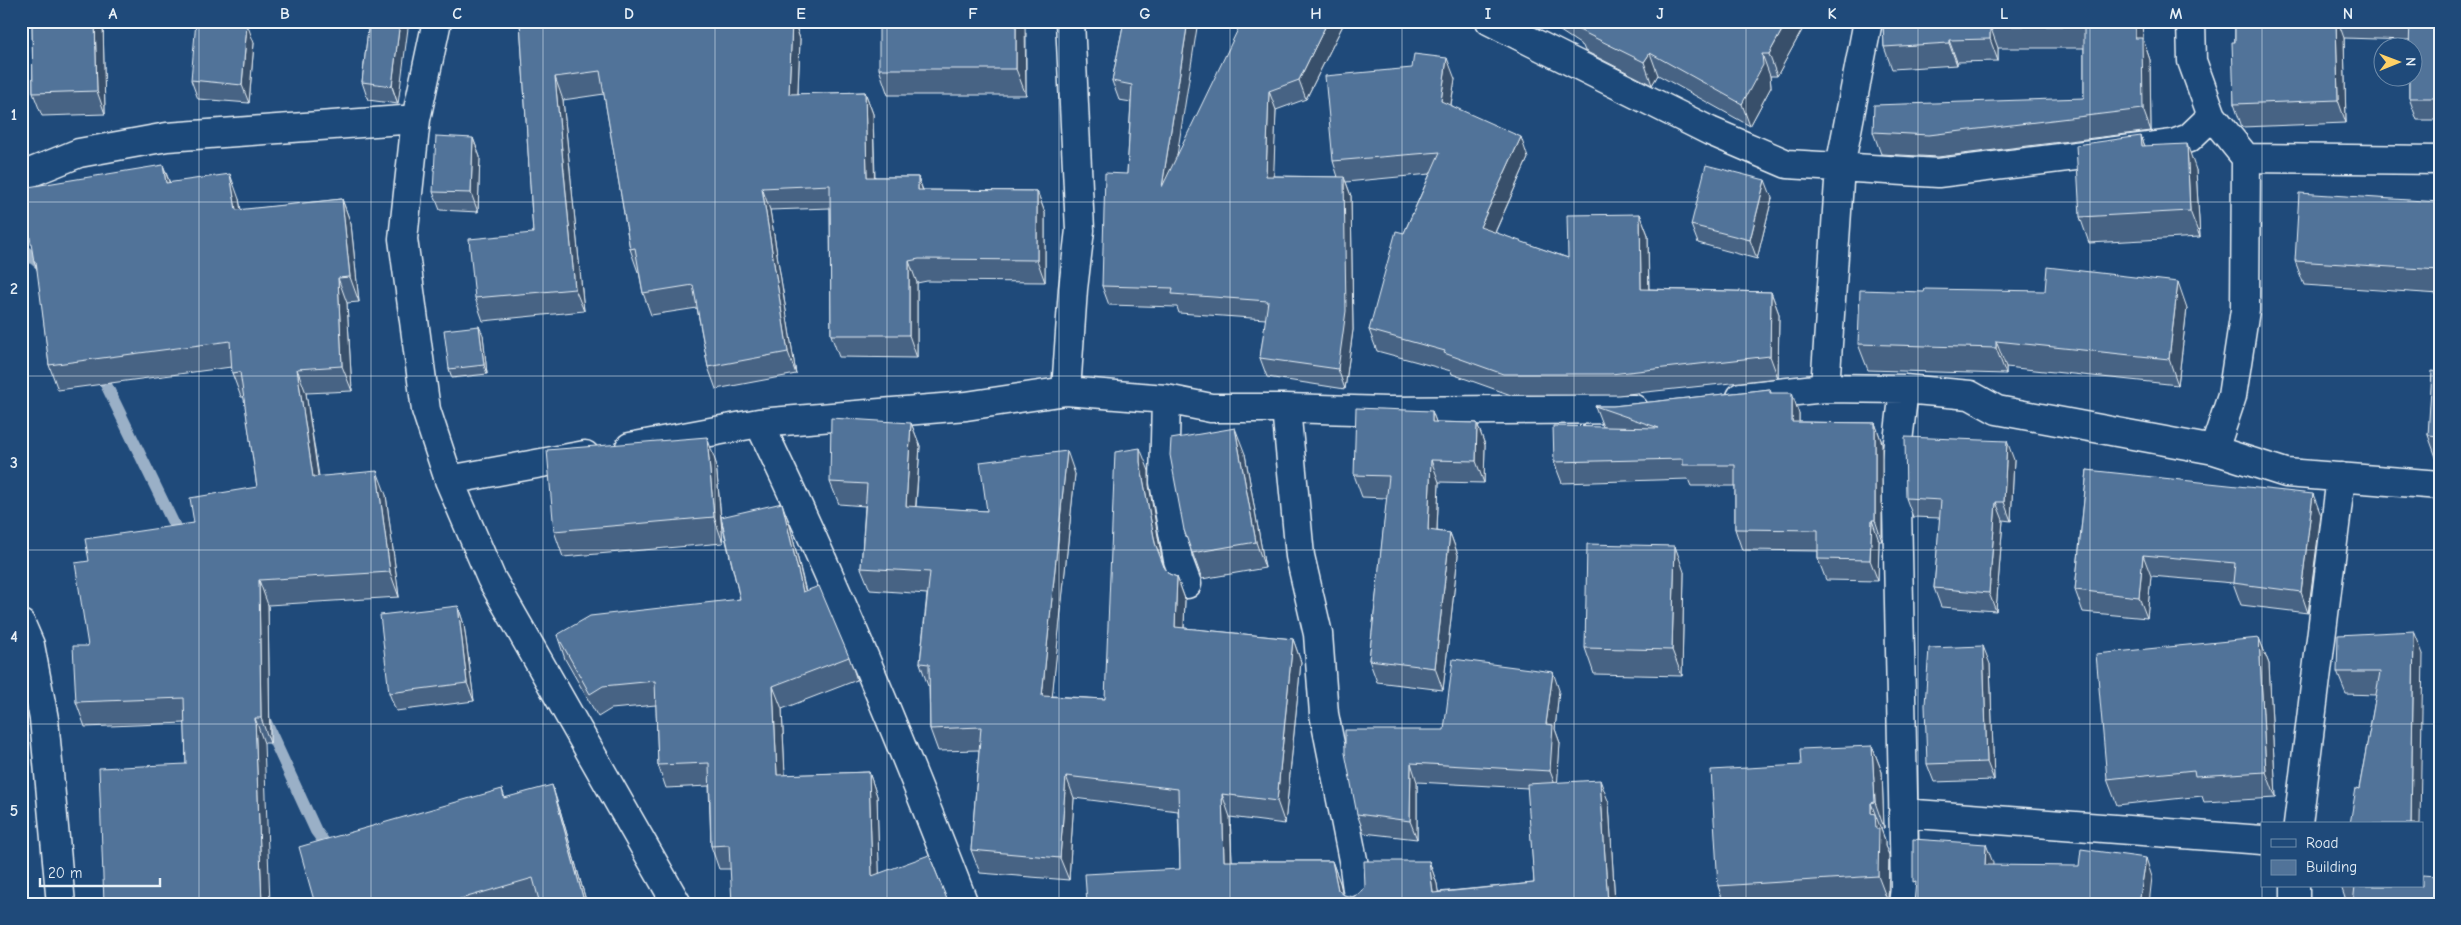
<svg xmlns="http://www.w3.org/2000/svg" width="2461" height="925" font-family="'Comic Neue',sans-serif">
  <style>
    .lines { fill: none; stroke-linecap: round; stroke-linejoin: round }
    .stream { stroke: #9ab0c7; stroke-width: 12 }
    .street-casing { stroke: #e8f1f8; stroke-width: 31 }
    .street { stroke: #1f4a7a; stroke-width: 28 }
    .wall { fill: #466384; stroke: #e8f1f8 }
    .shaded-wall { fill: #39506b; stroke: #e8f1f8 }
    .building { fill: #517399; stroke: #e8f1f8 }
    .grid { fill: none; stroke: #e8f1f8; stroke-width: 1; stroke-opacity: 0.55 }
    .neatline { fill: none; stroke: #e8f1f8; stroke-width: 2 }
    .grid-label { font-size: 16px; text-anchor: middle; font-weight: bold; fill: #e8f1f8 }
  </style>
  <rect width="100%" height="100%" fill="#1f4a7a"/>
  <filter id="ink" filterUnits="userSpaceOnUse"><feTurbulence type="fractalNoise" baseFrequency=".02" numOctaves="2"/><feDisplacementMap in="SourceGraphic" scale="10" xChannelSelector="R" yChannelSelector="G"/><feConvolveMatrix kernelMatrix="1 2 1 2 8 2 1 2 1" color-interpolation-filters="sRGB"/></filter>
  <g filter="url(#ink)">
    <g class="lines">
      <path class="stream" d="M21 248 46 269
        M98 368 181 539
        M263 716 316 831 333 854"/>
      <defs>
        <path id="street" d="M437 21 416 119 403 239 426 410 449 480 491 578 677 904
          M1490 21 1710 131 1787 164 1938 173 2173 144 2189 138 2212 116
          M2191 21 2192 61 2212 116 2246 158 2440 160
          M21 179 27 174 79 153 167 137 416 119
          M1825 388 1840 167 1868 21
          M1066 391 1073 289 1080 230 1070 21
          M1741 397 1825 388 1904 389 1970 395 1997 410 2214 450 2286 473 2440 485
          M1166 399 1164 482 1178 560 1187 584
          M1286 408 1300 556 1318 634 1324 714 1353 860 1359 904
          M759 423C835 580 901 741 964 904
          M630 447 759 423 966 406 1066 391 1166 399 1211 408H1286L1387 411 1634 409
          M2214 450 2232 396 2245 310 2246 158
          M449 480 585 455
          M21 624 30 645 44 719 61 904
          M1903 813 2262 840
          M2298 824 2341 477
          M1903 904 1905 888 1896 459 1904 389
          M2295 904V886"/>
      </defs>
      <use href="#street" class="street-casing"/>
      <use href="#street" class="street"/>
    </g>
    <path class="wall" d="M32 21H103L105 114 42 116 33 93Z
      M369 21 398 104 368 100 362 82Z
      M520 21H794L800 39 798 94 865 92 873 114 875 177H918L923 190 1037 191 1045 213V282L927 281 917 283V358L839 357 831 335 830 208 770 210 796 374 716 389 708 367 697 308 651 315 643 293 639 272H638L630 249 604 94 563 100 584 311 483 321 475 298 533 233Z
      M1124 21 1177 157 1345 21 1306 99 1276 110 1273 176 1338 177 1333 161 1455 79 1451 105 1528 158 1495 233 1568 258 1640 214 1648 235 1649 289 1771 292 1779 314 1778 378 1618 395H1511L1452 374 1451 371 1377 351 1369 330 1404 233 1430 174 1346 182 1351 196 1353 330 1345 389 1267 377 1260 358 1266 319 1179 313 1177 307 1109 305 1102 286 1127 174 1131 102 1119 100 1112 81Z
      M1545 21H1807L1777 76H1770L1771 87 1750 126 1658 75 1652 85 1585 51 1583 46Z
      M1883 21H2142L2143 39 2150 60 2151 131 1938 157 1881 154 1873 132 2084 98V48H1998V61L1957 62V65L1892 69 1884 47Z
      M2235 21H2440V120H2417L2409 98V40L2344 38 2346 123 2242 127 2234 104Z
      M1026 33V95H888L879 69Z
      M254 43 249 103 198 99 191 80Z
      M2141 136 2145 146 2196 170 2200 237 2089 243 2080 217Z
      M473 138 480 157 478 212 440 210 433 192Z
      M163 165 170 183 239 199 241 210 342 199 351 224 359 302 347 303 352 391 306 393 319 476 386 495 399 597 268 605 270 743H264L186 764 185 723 85 727 76 702 88 646 89 561 194 523 257 487 244 397H241L232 373 231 367 58 390 49 365 38 272 34 262Z
      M1772 198 1757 259 1698 243 1691 225Z
      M2440 202V294L2304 285 2295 261Z
      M2187 308 2178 385 2006 367V374L1868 370 1858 344Z
      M483 335 487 374 452 378 449 369Z
      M2440 372V460H2437L2428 435Z
      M1770 389 1771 393 1799 414V422L1875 423 1882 443V541H1879L1878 581 1826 580 1818 559V551L1742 550 1735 529V486H1691L1688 479 1562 483 1554 462 1605 427H1603L1595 406H1613Z
      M1432 411 1436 422 1477 423 1485 445 1484 483 1439 482 1437 531 1450 533 1458 555 1443 690 1377 682 1369 660 1387 498 1362 497 1354 475Z
      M911 423 920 446 916 507 987 511 1075 474 1052 696 1105 699 1149 471V485L1163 564 1164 567 1169 574 1177 577 1185 599 1184 628 1293 639 1301 662 1285 824 1230 817 1232 861H1332L1340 883 1343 894 1344 895 1352 897 1429 861 1437 884 1438 892 1534 883 1528 788 1417 782V839L1364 833 1357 814 1444 730 1559 690 1555 729 1560 743 1557 783 1609 803 1615 904H1087L1180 869 1178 811 1074 798 1069 880 980 873 971 850 979 750 938 751 930 729 929 686H928L920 663 927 594 870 590 861 568 865 506 839 504 830 482Z
      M1245 454 1265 568 1202 579 1184 530Z
      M2014 460 2011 521 2003 520 1996 611 1941 607 1934 588 1940 518 1913 517 1906 498Z
      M716 463 721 517 790 526 806 591 849 657 857 680 782 709 785 775 869 772 877 796 879 873 949 904 730 869H719L711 846 709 786 666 788 658 765 656 705 611 709 598 717 565 659 557 635 740 599 721 520 723 543 563 557 554 531Z
      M2087 470 2321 515 2308 613 2241 605 2233 583 2151 576 2147 618 2083 612 2075 590Z
      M1684 572 1682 676 1594 674 1585 648Z
      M458 606 464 625 474 701 396 711 389 693Z
      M2259 638 2269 664 2276 798 2204 802 2202 796 2117 805 2107 779Z
      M2423 654 2359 789 2376 695 2346 694 2337 672Z
      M1990 664 1994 780 1934 782 1927 764Z
      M1872 746 1882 772 1884 828 1881 829 1885 840V846L1889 855 1888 902 1858 904H1724L1718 886 1801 765Z
      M502 789 505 798 560 810 587 904H540V903L538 904H315Z
      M2439 876 2440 904H2347L2341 886H2422Z"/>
    <path class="shaded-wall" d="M95 21H103L105 114 97 91Z
      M400 21H409L398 104 392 86Z
      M792 21H794L800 39 797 116 789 94Z
      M1016 21H1025L1026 95 1016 69Z
      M1188 21H1198L1169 207 1162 187Z
      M1328 21H1345L1306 99 1299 80Z
      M1787 21H1807L1777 76 1769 54Z
      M2135 21H2142L2143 39 2150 60 2151 131 2143 109 2135 38Z
      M2336 21H2338L2344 38 2346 123 2338 100Z
      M247 24 254 43 249 103 242 85Z
      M1990 26 1998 48V61L1990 39Z
      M1949 40 1957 62V65L1949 43Z
      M1650 53 1658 75 1652 85 1644 62Z
      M1762 54 1770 76 1771 87 1750 126 1742 104Z
      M1447 58 1455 79 1448 122 1441 101Z
      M555 77 563 100 584 311 575 289Z
      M1269 91 1276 110 1273 195 1266 176Z
      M865 92 873 114 875 200 867 177Z
      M2141 136 2151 162 2142 146Z
      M1521 137 1528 158 1488 248 1480 227Z
      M473 138 480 157 478 212 471 193Z
      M2187 144 2196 170 2200 237 2190 211Z
      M163 165 172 190 166 183Z
      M230 174 239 199 245 235 236 210Z
      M918 177 926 200 918 190Z
      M1344 177 1351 196 1353 330 1345 389 1338 369Z
      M1765 180 1772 198 1757 259 1750 240Z
      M762 188 770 210 796 374 788 352Z
      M1037 191 1045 213V282L1037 260Z
      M342 199 351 224 359 302 350 277Z
      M1640 214 1648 235 1649 310 1641 289Z
      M909 261 917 283V358L909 335Z
      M338 278 347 303 352 391 342 366Z
      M2178 282 2187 308 2178 385 2169 359Z
      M1771 292 1779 314 1778 378 1770 356Z
      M479 326 483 335 487 374 484 365Z
      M1996 341 2006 367V374L1996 348Z
      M297 369 306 393 322 502 313 477Z
      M1792 393 1799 414V443L1792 422Z
      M1432 411 1440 433 1432 422Z
      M911 423 920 446 914 529 906 506Z
      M1477 423 1485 445 1484 483 1476 461Z
      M1875 423 1882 443V541L1875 520Z
      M1235 428 1245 454 1265 568 1256 542Z
      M707 437 716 463 723 543 714 517Z
      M2007 441 2014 460 2011 521 2004 502Z
      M1140 448 1149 471V485L1163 565 1155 543 1140 462Z
      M1067 451 1075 474 1050 718 1042 696Z
      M1431 460 1439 482 1436 552 1428 530Z
      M377 471 386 495 399 597 390 572Z
      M2313 494 2321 515 2308 613 2301 592Z
      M1996 502 2003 520 1996 611 1989 593Z
      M782 503 790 526 811 615 803 592Z
      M1872 520 1879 541 1878 581 1870 560Z
      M1450 533 1458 555 1443 690 1435 668Z
      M1675 546 1684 572 1682 676 1672 650Z
      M2143 555 2151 576 2147 618 2139 597Z
      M1177 577 1185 599 1183 650 1175 627Z
      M259 580 268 605 270 743 261 718Z
      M458 606 464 625 474 701 467 683Z
      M2414 631 2423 654 2420 824H2411Z
      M2259 638 2269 664 2276 798 2266 772Z
      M1293 639 1301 662 1285 824 1277 801Z
      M1983 646 1990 664 1994 780 1987 762Z
      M1553 672 1559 690 1555 729 1560 743 1557 790 1550 771 1546 724Z
      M773 686 782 709 786 798 777 775Z
      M255 718 264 743 270 904H262Z
      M1872 746 1882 772 1884 828 1875 802Z
      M1411 763 1417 782V839L1410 821Z
      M869 772 877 796 880 899 872 876Z
      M1066 776 1074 798 1069 880 1060 858Z
      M1600 780 1609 803 1615 904H1608Z
      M552 785 560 810 587 904H585L584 901Z
      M1222 794 1230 817 1233 883 1224 861Z
      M1871 803 1885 840V846L1889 855 1888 902 1878 876 1871 813Z
      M1986 844 1993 863 1992 883 1985 865Z
      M2146 858 2152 877 2149 904H2139Z
      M1332 861 1340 883 1345 904 1338 890Z
      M1429 861 1437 884 1440 904 1433 893Z"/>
    <path class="building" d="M32 21H95L97 91 33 93Z
      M196 21H212L247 24 242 85 191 80Z
      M369 21H400L392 86 362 82Z
      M520 21H792L789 94 865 92 867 177H918V190L1037 191V260L919 259 909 261V335H831L830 185 762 188 788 352 708 367 693 285 643 293 635 248 630 249 600 71 555 77 575 289 475 298 469 239 533 233Z
      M879 21H1016V69H879Z
      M1124 21H1188L1162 187 1242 21H1328L1299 80 1269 91 1266 176 1344 177 1346 311 1338 369 1260 358 1268 301 1172 294 1173 288 1102 286 1105 173 1127 174 1132 85 1112 81Z
      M1571 21H1787L1769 54H1762L1763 65 1742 104 1650 53 1644 62 1577 29 1578 26Z
      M1883 21H2135V38H2142L2143 109 1929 135 1873 132 1874 105 2084 98V26H1990V39L1949 40V43L1884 47Z
      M2235 21H2336L2338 100 2234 104 2232 42H2235Z
      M2410 21H2440V98H2409V78H2414V48H2409Z
      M1414 54 1447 58 1441 101 1521 137 1480 227 1568 258 1567 215 1640 214 1641 289 1771 292 1770 356 1611 374H1503L1444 353 1445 351 1369 330 1396 231 1404 233 1440 152 1333 161 1325 76 1412 68Z
      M436 136 473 138 471 193 433 192Z
      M2141 136 2142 146 2187 144 2190 211 2080 217 2076 145Z
      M163 165 166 183 230 174 236 210 342 199 350 277 338 278 342 366 297 369 313 477 377 471 390 572 259 580 261 718H255L262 904H104L99 768 186 764 184 698 76 702 73 646H88L75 563 89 561 85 539 194 523 190 498 257 487 240 372 232 373 230 341 49 365 36 262H34L22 188Z
      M1706 165 1765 180 1750 240 1691 225Z
      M2299 193 2440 202V270L2295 261Z
      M2047 267 2178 282 2169 359 1996 341V348L1858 344 1860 290 1924 292 1925 289 2045 291Z
      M479 326 484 365 449 369 444 330Z
      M2432 371 2440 372V436L2428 435Z
      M1770 389V393H1792V422L1875 423V520H1872L1870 560 1818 559V530L1735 529V465H1683V459L1554 462 1553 426 1659 428 1595 406H1613Z
      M1356 408 1432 411V422L1477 423 1476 461 1431 460 1428 530 1450 533 1435 668 1369 660 1389 476 1354 475Z
      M831 418 911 423 906 506 987 511 980 462 1067 451 1042 696 1105 699 1115 452 1140 448V462L1155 543 1164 567 1169 574 1177 577 1175 627 1293 639 1277 801 1222 794 1224 861H1332L1338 890 1344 895 1352 897 1360 894 1365 887 1364 861H1429L1433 893 1534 883 1527 784 1600 780 1608 904H1087L1085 874 1180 869 1178 789 1066 776 1060 858 971 850 981 727 930 729 929 664 920 663 930 572 861 568 867 484 830 482Z
      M1235 428 1256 542 1192 553 1184 530 1170 455 1171 439Z
      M707 437 714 517 554 531 547 450Z
      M1905 437 2007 441 2004 502H1996L1989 593 1934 588 1941 500 1906 498Z
      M2087 470 2313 494 2301 592 2233 583 2235 563 2143 555 2139 597 2075 590Z
      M782 503 803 592 819 586 849 657 773 686 777 775 869 772 872 876 929 855 949 904H732L729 845 711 846 709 763 658 765 655 681 603 686 590 694 557 635 590 616 740 599 721 517Z
      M1587 544 1675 546 1672 650 1585 648Z
      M458 606 467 683 389 693 380 615Z
      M2414 631 2411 824H2350L2356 788 2359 789 2380 672H2337L2338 635Z
      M2259 638 2266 772 2195 776 2194 770 2107 779 2096 654Z
      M1983 646 1987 762 1927 764 1925 705 1929 648Z
      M1453 659 1553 672 1546 724 1553 725 1550 771 1411 763 1410 821 1357 814 1345 753V730H1444Z
      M1872 746 1875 802 1871 803V813L1875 814 1876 829H1879L1878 876 1718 886 1711 770 1801 765 1800 749Z
      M552 785 584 901 572 904H540L533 878 443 904H315L299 847 502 789 504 798Z
      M1913 839 1986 844 1985 865 2079 866 2081 849 2146 858 2139 904H1914L1916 881 1913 882Z
      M2440 870V904H2353L2355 886H2422V875L2439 876Z"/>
  </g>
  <path class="grid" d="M199 21V904M371 21V904M543 21V904M715 21V904M887 21V904M1059 21V904M1230 21V904M1402 21V904M1574 21V904M1746 21V904M1918 21V904M2090 21V904M2262 21V904M21 202H2440M21 376H2440M21 550H2440M21 724H2440"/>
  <rect width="2461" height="925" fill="none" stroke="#1f4a7a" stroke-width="55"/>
  <rect x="2261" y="822" width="162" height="65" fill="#1f4a7a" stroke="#6f8dac"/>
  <rect x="2271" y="839" width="25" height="8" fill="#1f4a7a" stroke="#6f8dac"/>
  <text x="2306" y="848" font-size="15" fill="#e8f1f8">Road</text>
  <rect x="2271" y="860" width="25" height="15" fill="#517399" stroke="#6f8dac"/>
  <text x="2306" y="872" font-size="15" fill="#e8f1f8">Building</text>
  <g transform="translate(2398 62) rotate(89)"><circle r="24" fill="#1f4a7a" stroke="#6f8dac"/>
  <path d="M0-4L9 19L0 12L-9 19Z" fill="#ffd166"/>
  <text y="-8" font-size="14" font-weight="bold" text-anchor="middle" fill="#e8f1f8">N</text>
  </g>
  <path d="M40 878v8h120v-8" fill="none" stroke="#e8f1f8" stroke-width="2.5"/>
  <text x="48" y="878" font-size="15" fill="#e8f1f8" stroke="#1f4a7a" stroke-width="4" paint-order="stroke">20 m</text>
  <rect x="28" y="28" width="2406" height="870" class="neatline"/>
  <g class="grid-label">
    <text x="113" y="19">A</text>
    <text x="285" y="19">B</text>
    <text x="457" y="19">C</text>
    <text x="629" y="19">D</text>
    <text x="801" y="19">E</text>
    <text x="973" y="19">F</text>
    <text x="1145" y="19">G</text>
    <text x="1316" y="19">H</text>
    <text x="1488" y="19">I</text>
    <text x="1660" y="19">J</text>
    <text x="1832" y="19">K</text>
    <text x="2004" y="19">L</text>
    <text x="2176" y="19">M</text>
    <text x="2348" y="19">N</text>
    <text x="14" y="120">1</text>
    <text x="14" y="294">2</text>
    <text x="14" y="468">3</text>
    <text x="14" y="642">4</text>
    <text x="14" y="816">5</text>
  </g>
</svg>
